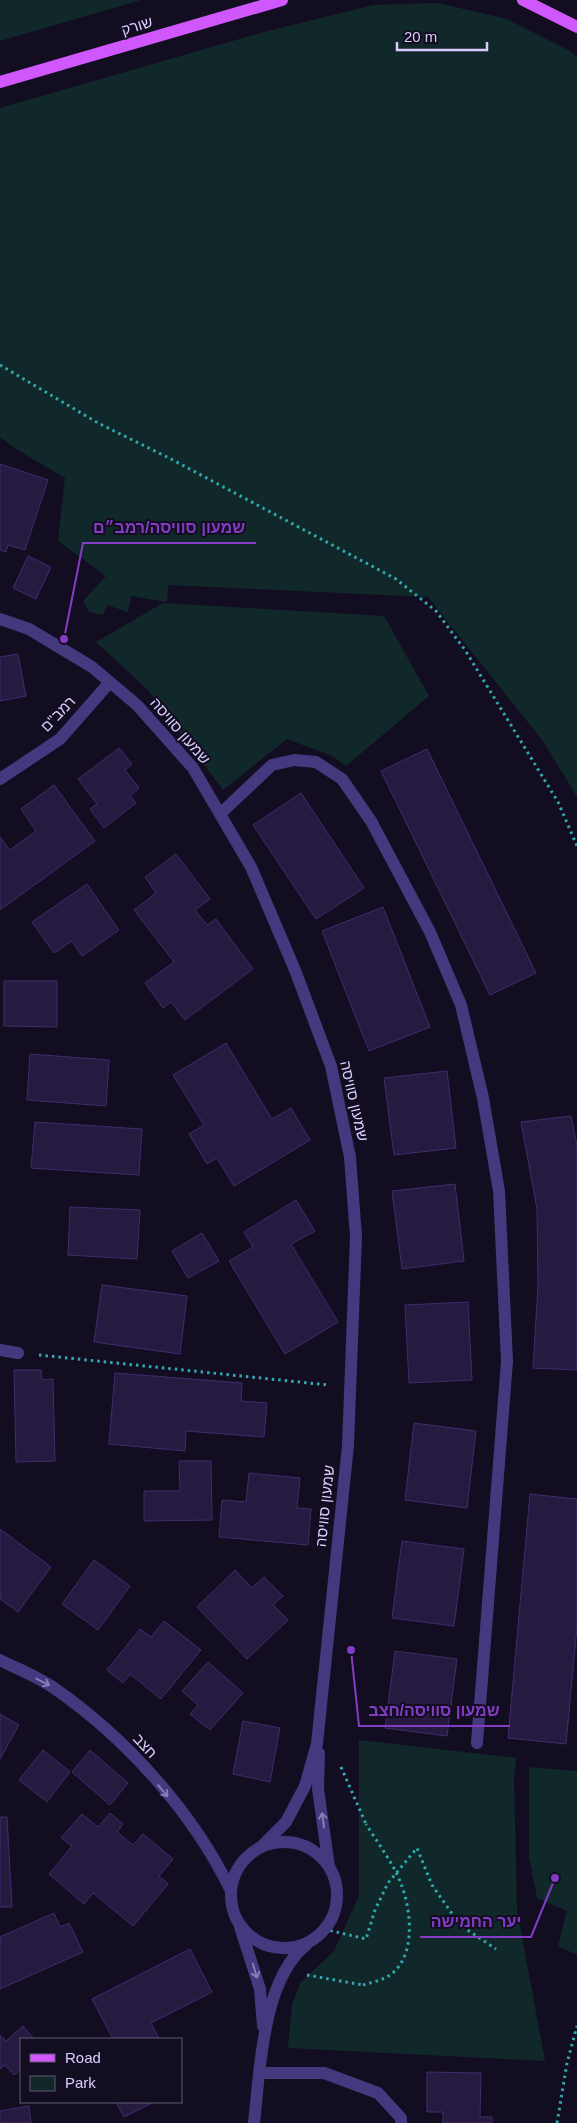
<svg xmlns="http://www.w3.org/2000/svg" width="577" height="2123" font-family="Helvetica,Heebo,sans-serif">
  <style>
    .green { fill: #11282a }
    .building { fill: #261a41; stroke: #402c6d }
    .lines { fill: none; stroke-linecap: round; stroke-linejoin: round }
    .path { stroke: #30aab0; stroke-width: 3; stroke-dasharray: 2.5 4; stroke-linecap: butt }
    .minor { stroke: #44397f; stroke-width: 12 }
    .major { stroke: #d057fc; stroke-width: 12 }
    .path-bridge { stroke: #30aab0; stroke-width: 3; stroke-dasharray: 2.5 4; stroke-linecap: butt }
    .oneway { stroke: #877cb8 }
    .labels { text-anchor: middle; stroke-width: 4; stroke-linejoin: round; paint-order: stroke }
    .street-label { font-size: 15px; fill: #d9cefe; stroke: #130d21 }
    .leader { fill: none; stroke: #843cc5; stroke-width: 2 }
    .callout-dot { fill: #843cc5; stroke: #130d21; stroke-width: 2 }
    .callout-label { font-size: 16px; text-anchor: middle; font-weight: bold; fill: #843cc5; stroke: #130d21; stroke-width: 4; stroke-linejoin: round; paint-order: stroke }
  </style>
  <rect width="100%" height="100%" fill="#130d21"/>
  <path class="green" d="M0 0H141L0 41Z
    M438 3 507 19 570 51 577 57V797L543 741 428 597 168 585 167 602 131 596 128 612 107 605 103 615 89 612 83 601 106 576 58 541 65 478 16 449 0 437V108L264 32 373 5Z
    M163 603 384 616 429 696 346 766 332 756 287 739 223 790 148 690 96 642Z
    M359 1740 516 1758 514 1776 517 1910 545 2061 288 2048 292 2005 300 1983 334 1951 359 1896Z
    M529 1767 577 1771V1955L558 1946 567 1911 537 1898 529 1857Z"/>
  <path class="building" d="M0 464 48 480 25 550 8 545 6 552 0 550Z
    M28 556 51 567 36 599 13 588Z
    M18 654 26 696 0 701V657Z
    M119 748 132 764 125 770 139 788 130 796 136 803 104 828 90 809 97 804 78 779Z
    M427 749 536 973 490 995 381 771Z
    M54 785 95 841 0 910V837L10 850 36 831 21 809Z
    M301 793 364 888 316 919 253 825Z
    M176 854 210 899 195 910 207 925 216 919 253 969 185 1020 171 1002 163 1008 145 983 174 962 134 910 156 893 145 877Z
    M87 884 119 930 82 956 72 941 54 953 32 922Z
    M383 907 430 1027 369 1051 322 931Z
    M4 981H57V1027L4 1026Z
    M226 1043 272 1119 291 1108 310 1140 234 1186 217 1158 207 1164 189 1134 204 1125 173 1075Z
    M30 1054 109 1060 106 1106 27 1100Z
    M447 1071 456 1148 394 1155 384 1078Z
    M571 1116 577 1146V1370L533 1368 538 1286 537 1209 521 1122Z
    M35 1122 142 1129 139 1175 31 1168Z
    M455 1184 464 1261 402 1269 392 1191Z
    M296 1200 315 1231 291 1244 338 1322 285 1354 229 1261 253 1247 244 1232Z
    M70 1207 140 1210 137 1259 68 1255Z
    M202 1233 219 1261 188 1278 172 1251Z
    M102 1285 187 1296 180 1354 94 1342Z
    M468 1302 472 1380 409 1383 405 1305Z
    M14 1370H41L42 1380 53 1379 55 1461 16 1462Z
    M115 1373 242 1383 241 1401 267 1403 264 1437 186 1431 185 1451 109 1444Z
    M414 1423 476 1431 467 1508 405 1500Z
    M179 1461H211L212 1520 144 1521V1491H180Z
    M249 1473 300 1478 297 1508 311 1509 308 1545 219 1537 222 1500 246 1502Z
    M530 1494 577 1499V1627L566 1744 508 1738Z
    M0 1529 51 1567 18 1612 0 1599Z
    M402 1541 464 1549 454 1626 392 1618Z
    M94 1560 130 1586 98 1630 62 1604Z
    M235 1570 252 1588 264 1577 283 1596 273 1605 288 1620 247 1659 197 1607Z
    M164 1621 201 1650 161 1699 130 1674 123 1683 107 1670 140 1629 151 1637Z
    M395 1651 457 1659 447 1736 385 1728Z
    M208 1662 243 1693 210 1730 190 1714 198 1705 182 1691Z
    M0 1714 19 1725 0 1759Z
    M243 1721 280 1728 270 1782 233 1774Z
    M43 1750 70 1772 47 1802 19 1780Z
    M90 1750 128 1783 110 1805 72 1772Z
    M110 1813 123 1824 117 1832 133 1845 143 1834 173 1859 159 1876 168 1884 133 1926 93 1893 84 1904 49 1874 72 1846 61 1838 82 1814 98 1827Z
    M0 1817H7L12 1907H0Z
    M54 1913 60 1927 69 1923 83 1952 0 1989V1937Z
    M190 1949 212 1992 151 2023 159 2039H113L92 1999Z
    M23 2026 34 2039H21V2069L14 2075 5 2065 0 2069V2035L6 2041Z
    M427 2072 481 2073 480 2117H492V2123H443V2112H427Z
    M116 2102H154L124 2117Z
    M29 2106 31 2123H0V2111Z"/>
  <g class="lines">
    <path class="path" d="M0 365 98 423 171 459 396 579 436 611 465 650 558 802 577 846
      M39 1355 328 1385
      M341 1767 366 1824
      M324 1929 366 1939 375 1910 388 1883 417 1848 432 1885 460 1925 496 1949
      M307 1975 363 1985
      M557 2123 567 2063 577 2026"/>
    <path class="minor" d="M0 619 29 629 92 667 137 705 193 768 251 867 295 970 331 1066 350 1157 356 1237 348 1445 317 1744 305 1786 286 1822 261 1847
      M0 779 60 739 110 682
      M220 814 272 765 294 760 316 762 342 779 371 821 430 932 461 1005 483 1098 499 1191 507 1361 477 1743
      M0 1350 18 1353
      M0 1660C18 1669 38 1677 54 1688 126 1738 193 1812 231 1891
      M319 1753 318 1789 329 1867
      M231 1895a53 53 0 1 1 106 0a53 53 0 1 1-106 0Z
      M240 1927 260 1989 263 2026
      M259 2073H324L378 2093 401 2118V2123
      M254 2123C260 2071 262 1980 306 1945"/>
    <path class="major" d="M523 0 577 27
      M0 82 282 0"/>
    <path class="path-bridge" d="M363 1985C370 1983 378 1981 385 1978 417 1962 412 1911 401 1884 394 1864 377 1842 366 1824"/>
  </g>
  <defs><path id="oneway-shaft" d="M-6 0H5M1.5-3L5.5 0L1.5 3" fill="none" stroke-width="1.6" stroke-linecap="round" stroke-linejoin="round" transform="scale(1.25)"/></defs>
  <g class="oneway">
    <use href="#oneway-shaft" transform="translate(43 1682) rotate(27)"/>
    <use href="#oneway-shaft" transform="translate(163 1791) rotate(50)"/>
    <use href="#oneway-shaft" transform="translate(323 1820) rotate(-98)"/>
    <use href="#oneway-shaft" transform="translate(255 1971) rotate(73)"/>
  </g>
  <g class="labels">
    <g class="street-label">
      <text transform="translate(137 26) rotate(-17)" y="5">שורק</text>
      <text transform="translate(58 714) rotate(-46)" y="5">רמב"ם</text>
      <text transform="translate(180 731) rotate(49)" y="5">שמעון סוויסה</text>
      <text transform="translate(354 1101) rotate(77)" y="5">שמעון סוויסה</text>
      <text transform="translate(325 1506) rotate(-84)" y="5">שמעון סוויסה</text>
      <text transform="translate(145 1746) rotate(47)" y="5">חצב</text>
    </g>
  </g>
  <path class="leader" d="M64 639L83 543H256M351 1650L359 1726H510M555 1878L531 1937H420"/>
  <g class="callout-dot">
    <circle cx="64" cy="639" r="5"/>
    <circle cx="351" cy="1650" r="5"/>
    <circle cx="555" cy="1878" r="5"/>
  </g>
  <g class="callout-label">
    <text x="169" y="533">שמעון סוויסה/רמב״ם</text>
    <text x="434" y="1716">שמעון סוויסה/חצב</text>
    <text x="476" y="1927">יער החמישה</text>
  </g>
  <rect x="20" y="2038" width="162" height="65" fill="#130d21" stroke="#625a79"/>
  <rect x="30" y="2054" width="25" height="8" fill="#d057fc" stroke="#625a79"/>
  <text x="65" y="2063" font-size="15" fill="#d9cefe">Road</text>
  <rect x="30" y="2076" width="25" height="15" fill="#11282a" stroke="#625a79"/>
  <text x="65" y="2088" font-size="15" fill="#d9cefe">Park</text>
  <path d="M397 42v8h90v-8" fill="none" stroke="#d9cefe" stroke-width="2.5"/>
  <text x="404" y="42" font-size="15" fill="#d9cefe" stroke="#130d21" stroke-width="4" paint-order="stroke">20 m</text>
</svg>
